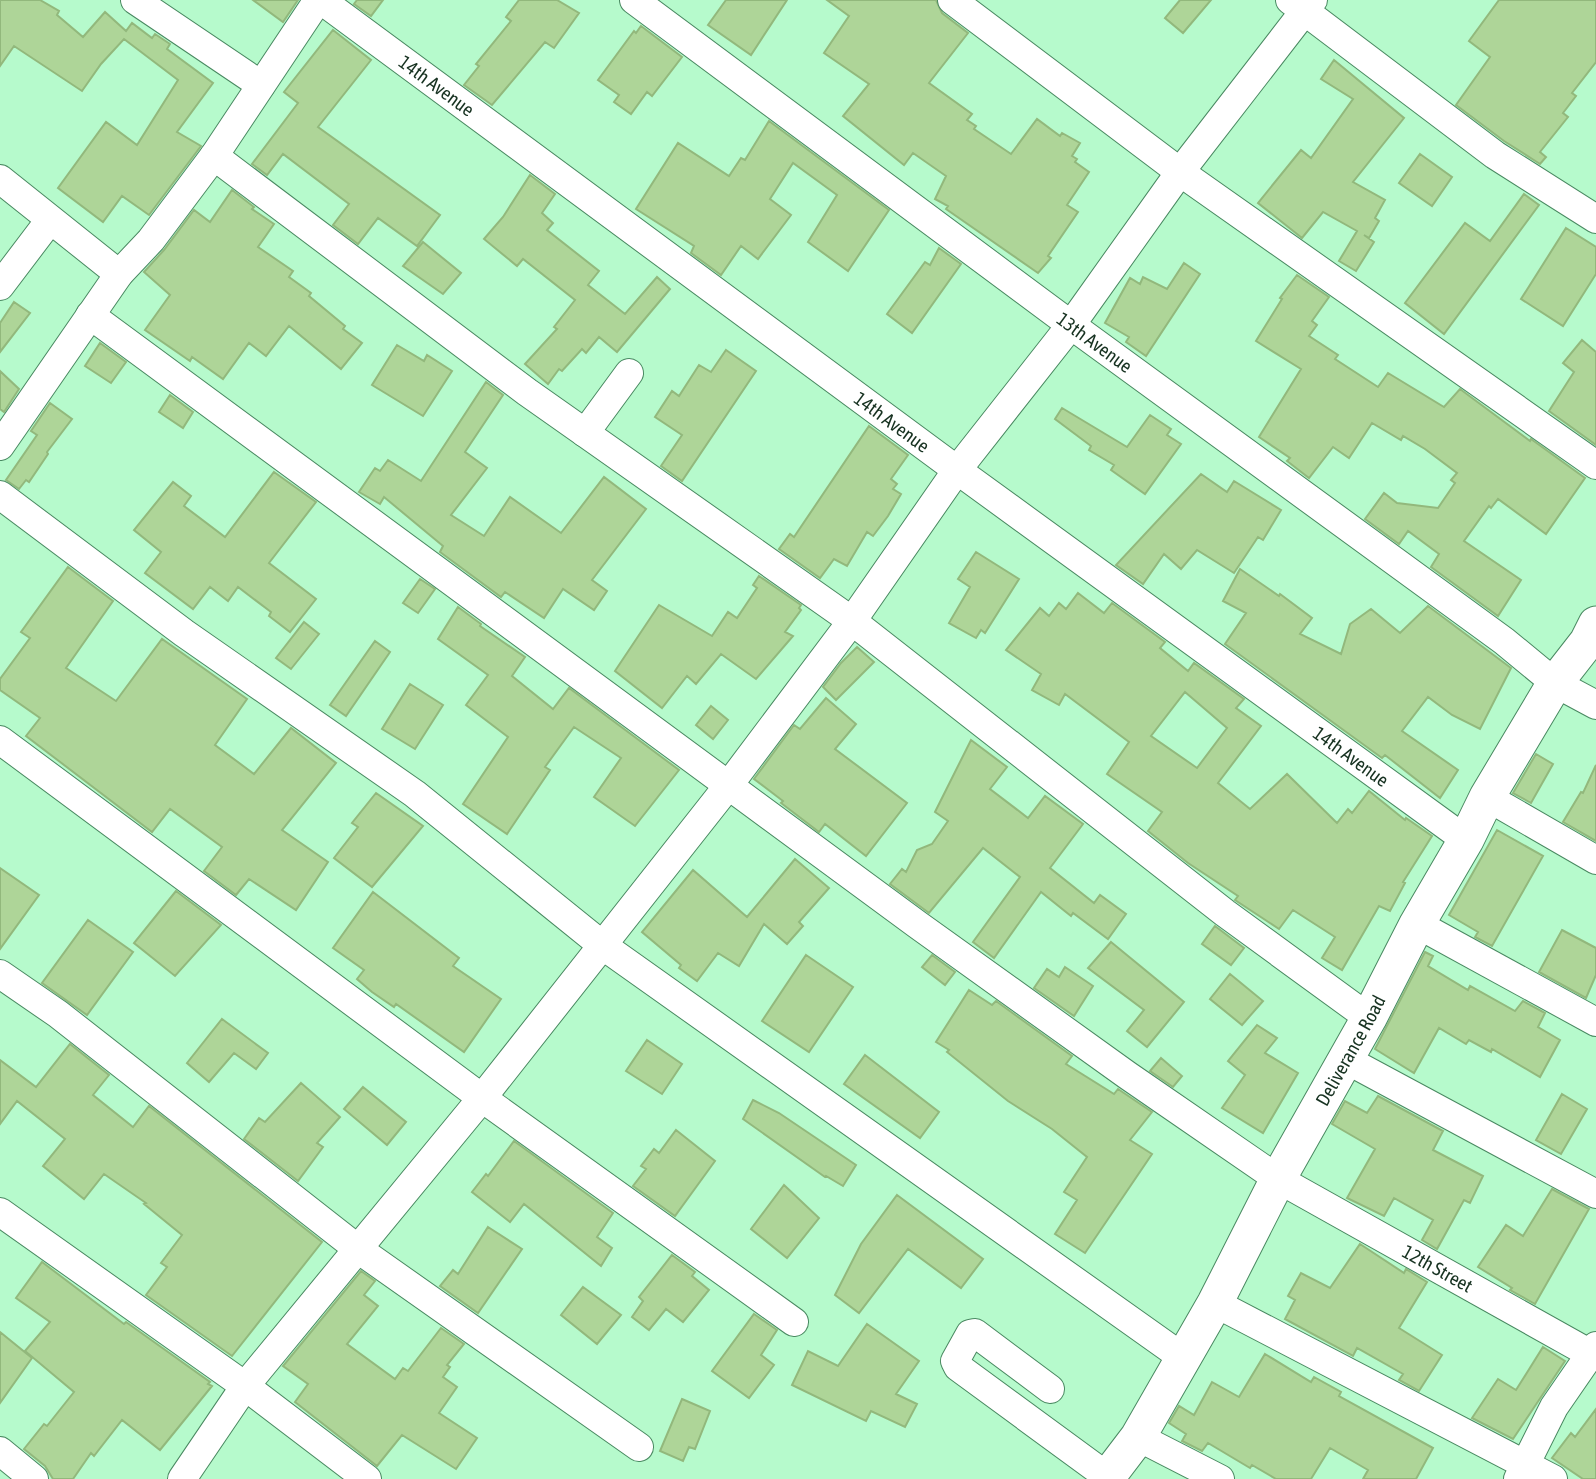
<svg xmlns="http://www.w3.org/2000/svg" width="1596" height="1479" font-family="'Asap Condensed',sans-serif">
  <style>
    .building { fill: #aed598; stroke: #92b87c; stroke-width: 2; fill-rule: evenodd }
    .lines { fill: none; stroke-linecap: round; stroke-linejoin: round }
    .minor-casing { stroke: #498961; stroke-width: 30 }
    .tertiary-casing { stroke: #498961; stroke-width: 37 }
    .minor { stroke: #fff; stroke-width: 28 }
    .tertiary { stroke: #fff; stroke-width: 35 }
    .labels { text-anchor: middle; stroke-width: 6; stroke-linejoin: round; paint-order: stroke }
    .street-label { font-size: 19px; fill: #173221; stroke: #fff }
  </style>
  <rect width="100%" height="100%" fill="#b6facc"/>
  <path class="building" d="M0 0H40L59 11 57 15 83 37 105 12 126 31 132 23 152 38 155 34 170 44 167 49 213 83 177 132 201 146 149 215 122 196 103 222 58 188 106 122 137 145 178 80 124 39 101 64 82 91 14 46 0 66Z
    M253 0H298L283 22Z
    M357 0H383L371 16 354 4Z
    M519 0H557L579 13 554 48 545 42 492 105 464 85 479 66 476 64 511 21 506 17Z
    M726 0H787L751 55 708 25Z
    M827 0H936L942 13 968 33 929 83 972 114 967 120 976 126 974 129 1011 154 1037 119 1060 136 1062 133 1080 143 1072 156 1077 159 1075 162 1089 172 1067 205 1078 212 1048 256 1051 258 1038 273 946 209 948 206 935 199 946 176 913 153 904 165 843 116 869 84 824 53 849 16Z
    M1180 0H1211L1183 33 1165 18Z
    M1499 0H1596V62L1572 93 1576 96 1563 113 1568 117 1540 152 1546 157 1540 164 1504 141 1456 105 1490 57 1469 41Z
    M641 26 682 57 652 96 647 92 631 114 614 102 619 95 598 80 634 31 636 33Z
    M333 30 371 60 318 127 440 215 417 246 378 218 358 244 333 225 349 204 283 154 267 175 252 164 298 103 284 92Z
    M1334 60 1404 118 1353 182 1385 200 1375 218 1379 221 1369 238 1364 235 1374 242 1356 271 1339 261 1357 231 1323 212 1302 238 1258 203 1301 150 1311 158 1353 99 1321 79Z
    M769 121 889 210 848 271 808 242 837 195 793 163 770 199 791 215 758 259 741 246 721 275 691 253 694 246 636 209 678 143 729 176 741 158 745 160Z
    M1420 154 1452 177 1432 206 1399 183Z
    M530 175 555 194 542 213 553 223 547 230 599 271 588 285 625 314 657 277 670 289 617 352 599 337 586 353 582 349 562 371 559 369 548 384 525 364 557 329 554 327 575 300 523 259 517 266 484 239 503 217Z
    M232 190 254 207 252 209 274 224 258 247 293 271 289 277 311 293 309 296 345 326 343 329 362 343 341 369 289 326 266 356 249 343 223 379 192 357 190 361 145 330 170 295 144 272 164 250 194 210 210 222Z
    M1524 194 1539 205 1444 334 1405 303 1465 223 1490 241Z
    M1566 228 1596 247V274L1563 326 1521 299Z
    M423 242 461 273 443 294 403 266Z
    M939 248 961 264 912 333 887 314 925 262 930 265Z
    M1184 263 1200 274 1146 356 1126 342 1129 337 1105 323 1130 278 1140 284 1143 277 1167 289Z
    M1297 275 1329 297 1312 321 1317 325 1309 336 1338 355 1335 359 1378 387 1388 373 1444 407 1460 389 1530 441 1531 439 1585 478 1546 534 1498 499 1491 508 1489 506 1464 541 1521 580 1498 616 1431 567 1439 554 1408 531 1399 544 1365 519 1384 493 1397 503 1438 508 1455 483 1451 480 1457 473 1425 449 1403 436 1401 440 1372 423 1349 458 1333 447 1309 478 1287 461 1290 458 1259 437 1301 369 1256 341 1282 299 1280 298Z
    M14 302 30 313 0 352V323Z
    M1582 340 1596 352V445L1549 411 1574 372 1563 363Z
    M100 343 126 362 111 383 85 366Z
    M397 345 424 361 427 355 452 371 423 416 372 385Z
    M726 350 756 371 682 481 661 466 682 435 655 417 672 391 679 396 699 365 711 372Z
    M0 371 19 389 4 412 0 409Z
    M486 382 503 395 465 452 487 468 451 515 484 536 510 497 561 533 604 477 646 509 592 580 607 591 594 610 563 589 544 618 505 592 501 597 440 552 443 546 384 497 380 504 359 492 375 468 380 471 388 460 421 481Z
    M170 395 193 412 183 428 159 412Z
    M50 403 72 419 47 452 48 454 29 482 26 480 19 489 6 480 37 435 31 431Z
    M1062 408 1127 447 1150 415 1171 429 1167 435 1181 444 1145 494 1111 470 1114 465 1089 450 1091 446 1055 419Z
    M869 426 908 455 891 479 897 484 893 489 901 494 888 516 873 536 867 532 847 566 834 559 820 578 779 549 790 534 794 537Z
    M274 472 316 502 269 563 316 599 290 632 269 616 271 612 238 587 228 601 210 587 193 609 145 573 161 552 134 530 173 482 191 496 184 506 225 537Z
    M1201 474 1227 492 1234 481 1281 510 1263 540 1258 537 1234 573 1197 550 1181 569 1164 554 1143 584 1116 565Z
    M976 552 1019 579 985 633 981 630 976 638 949 623 970 587 958 579Z
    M68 567 113 601 66 668 116 701 162 639 247 699 215 745 254 774 291 728 336 763 282 830 328 862 296 910 249 879 236 895 204 871 222 847 170 809 152 832 26 736 40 718 0 690V679L30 638 21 632Z
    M1240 569 1279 596 1280 594 1312 618 1300 634 1341 654 1350 624 1371 609 1400 633 1428 606 1511 668 1480 729 1452 715 1428 697 1402 731 1458 770 1440 798 1385 755 1382 758 1225 644 1246 613 1223 601Z
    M759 576 801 605 799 608 801 610 785 632 793 636 756 679 721 654 696 684 687 676 662 708 615 671 659 605 712 636 728 612 737 618 757 588 753 585Z
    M420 579 435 589 418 613 403 603Z
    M1078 593 1104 613 1112 603 1165 642 1160 648 1188 671 1194 663 1244 699 1236 708 1261 726 1218 783 1250 809 1287 774 1337 823 1348 809 1352 813 1369 791 1405 820 1406 818 1432 836 1403 882 1405 883 1390 911 1379 906 1342 970 1322 958 1335 937 1293 910 1279 929 1235 900 1238 896 1188 863 1148 831 1162 812 1107 774 1129 742 1065 694 1059 705 1032 690 1041 674 1006 650 1040 608 1049 616 1059 603 1066 609ZM1185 692 1227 728 1197 768 1151 736Z
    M458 607 481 624 480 626 525 657 512 676 553 709 569 688 679 770 635 826 594 797 621 758 574 727 545 767 550 770 507 834 463 804 508 737 466 705 488 675 438 639Z
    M304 622 319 634 291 669 276 658Z
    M375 641 390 652 346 716 330 705Z
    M857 647 874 662 836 700 823 687 841 663Z
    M410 684 443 705 415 749 382 729Z
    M826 698 856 724 835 749 907 803 866 856 825 824 819 832 781 803 783 801 754 779 794 725 800 729Z
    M711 706 728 720 713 739 696 725Z
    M971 740 1007 767 990 789 1028 818 1045 796 1083 824 1050 868 1094 903 1100 895 1126 914 1108 939 1073 913 1071 916 1041 892 994 958 973 942 1020 877 983 848 929 913 890 884 902 869 906 872 917 850 932 844 948 821 935 812Z
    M1536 754 1553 764 1531 803 1513 793Z
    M1596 765V841L1563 822 1581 792 1583 793Z
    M376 793 423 826 372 887 334 858 358 827 352 823Z
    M1497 830 1543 856 1492 946 1475 937 1478 932 1449 915Z
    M795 859 829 888 799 922 803 926 787 944 764 924 739 966 718 953 697 981 679 968 681 965 642 932 693 870 747 917Z
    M0 868 39 895 0 949Z
    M176 891 221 925 175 976 134 943Z
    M373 892 459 958 453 966 501 999 464 1052 396 1004 394 1007 372 992 357 979 364 970 333 948Z
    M88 920 133 952 87 1015 42 983Z
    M1215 926 1244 948 1231 965 1202 944Z
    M1562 930 1596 948V975L1586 998 1539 972Z
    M1111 942 1184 1002 1147 1047 1127 1031 1144 1010 1088 968Z
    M1425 952 1433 956 1428 966 1468 990 1470 986 1515 1011 1523 1001 1545 1013 1538 1027 1560 1040 1540 1077 1492 1049 1491 1052 1469 1040 1466 1044 1439 1028 1414 1073 1375 1049Z
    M806 955 853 987 809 1052 762 1021Z
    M932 955 955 972 945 985 922 967Z
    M1065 967 1093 986 1074 1016 1034 988 1047 969 1059 977Z
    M1230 974 1263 1001 1242 1025 1210 999Z
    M969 990 992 1005 996 1001 1072 1056 1066 1064 1114 1094 1118 1089 1152 1112 1130 1140 1152 1154 1085 1253 1055 1234 1077 1200 1064 1192 1087 1157 1052 1129 1008 1101 947 1052 949 1050 936 1042Z
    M222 1019 268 1053 256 1069 234 1053 209 1082 187 1063Z
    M1257 1025 1277 1038 1265 1053 1298 1073 1263 1133 1222 1108 1245 1075 1228 1061Z
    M647 1040 682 1064 662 1094 626 1071Z
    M70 1044 109 1075 93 1095 133 1127 149 1106 322 1242 232 1356 146 1295 167 1267 161 1263 182 1235 144 1204 146 1203 104 1174 84 1199 43 1166 65 1139 17 1101 0 1124V1060L36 1087Z
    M865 1055 939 1112 920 1138 844 1084Z
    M1161 1058 1182 1076 1173 1087 1150 1071Z
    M301 1083 340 1117 317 1143 323 1147 298 1181 244 1139 259 1118 265 1122Z
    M363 1087 406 1122 387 1145 344 1109Z
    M1562 1094 1587 1109 1561 1154 1536 1140Z
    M1378 1096 1443 1131 1433 1150 1483 1176 1470 1203 1464 1200 1437 1249 1422 1240 1433 1220 1394 1198 1384 1216 1347 1198 1375 1149 1332 1124 1345 1101 1367 1113Z
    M753 1100 779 1113 856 1165 843 1186 826 1176 825 1177 743 1119Z
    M676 1130 715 1161 675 1216 633 1186 646 1169 641 1166 654 1149 659 1153Z
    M514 1141 613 1213 597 1237 612 1248 601 1266 524 1204 510 1222 472 1192 486 1174 488 1176Z
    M784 1185 819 1218 787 1258 751 1229Z
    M1552 1189 1589 1209 1535 1304 1510 1290 1512 1288 1478 1267 1506 1225 1523 1236Z
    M897 1195 983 1259 961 1288 908 1249 859 1313 835 1295 861 1244Z
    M488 1227 522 1249 478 1313 440 1286 453 1270 458 1274Z
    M1360 1244 1404 1273 1406 1269 1427 1282 1399 1328 1442 1355 1419 1391 1399 1380 1403 1374 1357 1348 1353 1356 1285 1319 1295 1300 1288 1296 1301 1273 1330 1288Z
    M672 1255 695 1272 692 1276 709 1290 683 1322 666 1309 649 1330 632 1317 643 1301 639 1297Z
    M42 1262 124 1324 126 1322 210 1382 208 1384 212 1386 160 1450 122 1420 94 1456 91 1453 73 1479H53L45 1466 24 1449 44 1424 47 1426 74 1392 25 1351 50 1322 16 1298Z
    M361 1271 375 1281 364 1295 378 1306 347 1344 395 1379 403 1368 408 1371 441 1328 464 1344 447 1365 450 1367 443 1377 457 1387 439 1413 477 1438 456 1469 402 1435 377 1466 295 1402 308 1384 283 1366Z
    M583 1287 621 1315 597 1344 561 1315Z
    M754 1314 777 1330 761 1355 774 1365 749 1398 712 1371Z
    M867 1324 919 1361 896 1394 917 1404 905 1427 871 1411 866 1421 792 1385 808 1351 838 1366Z
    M0 1332 32 1358 0 1403Z
    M1543 1347 1565 1361 1513 1439 1472 1418 1498 1379 1516 1390Z
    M1265 1354 1311 1382 1314 1377 1341 1392 1339 1396 1433 1448 1416 1479H1363L1368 1470 1330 1448 1311 1479H1276L1252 1465 1250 1468 1208 1443 1202 1451 1182 1441 1186 1434 1169 1423 1179 1406 1194 1415 1212 1382 1239 1397Z
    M682 1399 710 1411 695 1449 689 1447 683 1461 660 1451Z
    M1596 1409V1479H1583L1552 1458 1571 1433 1575 1437Z"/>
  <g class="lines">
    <defs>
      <g id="minor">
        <path d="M135 0 261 85"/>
        <path id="s1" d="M321 0 957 470 1466 840"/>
        <path id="s2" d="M634 0 1071 325 1504 641 1555 683 1596 705"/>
        <path d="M952 0 1180 172 1596 465"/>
        <path d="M1290 0 1495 155 1596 219"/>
        <path d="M214 156 527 392 852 621 1225 913 1369 1018"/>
        <path d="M0 179 119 274"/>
        <path d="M0 286 50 220"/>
        <path id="s3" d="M90 315 918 925 1127 1075 1278 1179 1596 1357"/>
        <path d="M585 433 629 373"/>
        <path d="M0 446 119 274 151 240 214 156 318 0"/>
        <path d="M0 495 184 633 415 794 602 945 1182 1357"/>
        <path d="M0 740 482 1098 794 1322"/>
        <path d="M1487 797 1596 860"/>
        <path d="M1417 924 1596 1022"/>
        <path d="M0 974 58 1014 358 1249 639 1447"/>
        <path d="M1345 1059 1596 1194"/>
        <path d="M0 1212 245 1386 367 1479"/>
        <path d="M1215 1303 1553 1479"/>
        <path d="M1050 1389 975 1333 970 1334 955 1361 958 1367 1108 1477"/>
        <path d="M1138 1437 1220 1479"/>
        <path d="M0 1451 34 1479"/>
        <path d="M182 1479 245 1386 482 1098 728 786 852 621 957 470 1071 325 1180 172 1313 0"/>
        <path d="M1518 1479 1554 1407 1596 1346"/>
      </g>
      <g id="tertiary">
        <path id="s4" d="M1106 1479 1138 1437 1215 1303 1278 1179 1369 1018 1417 924 1466 840 1487 797 1555 683 1587 642 1596 624"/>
      </g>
    </defs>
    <use href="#minor" class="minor-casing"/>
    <use href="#tertiary" class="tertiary-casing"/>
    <use href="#minor" class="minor"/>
    <use href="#tertiary" class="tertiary"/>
  </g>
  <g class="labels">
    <g class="street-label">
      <text dy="7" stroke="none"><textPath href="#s1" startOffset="144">14th Avenue</textPath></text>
      <text dy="7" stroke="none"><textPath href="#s2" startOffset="574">13th Avenue</textPath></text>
      <text dy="7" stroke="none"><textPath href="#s1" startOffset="710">14th Avenue</textPath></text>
      <text dy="7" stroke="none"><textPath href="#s1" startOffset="1278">14th Avenue</textPath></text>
      <text dy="7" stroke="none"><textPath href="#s4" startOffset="494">Deliverance Road</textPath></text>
      <text dy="7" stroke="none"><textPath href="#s3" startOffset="1652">12th Street</textPath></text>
    </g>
  </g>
</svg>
